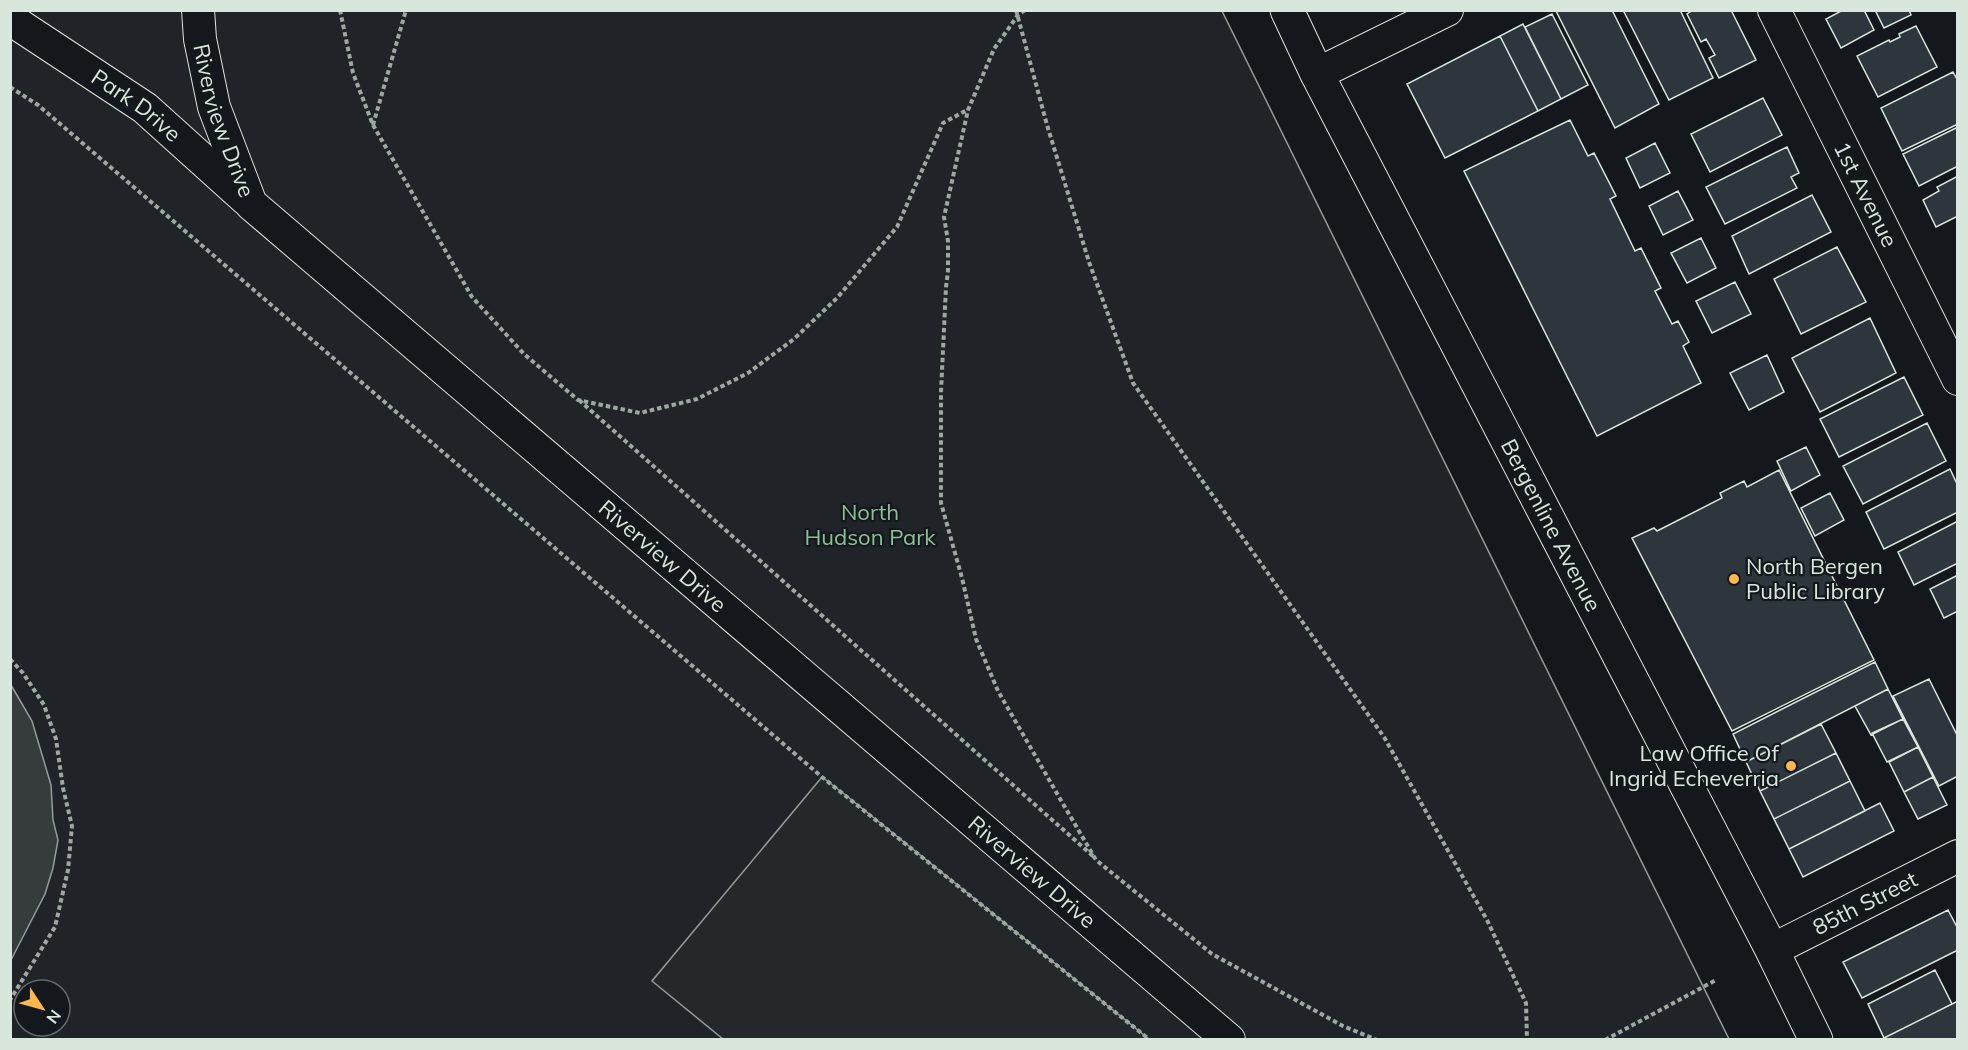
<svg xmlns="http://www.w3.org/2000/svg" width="1968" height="1050" font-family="Mulish,sans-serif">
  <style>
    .green { fill: #202428; stroke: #939e99; stroke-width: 1.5; fill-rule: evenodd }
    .parking { fill: #24282b; stroke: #939e99; stroke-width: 1.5 }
    .water { fill: #363b3e; stroke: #939e99; stroke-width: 1.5 }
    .building { fill: #2c363c; stroke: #d8e6dc; stroke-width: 1.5 }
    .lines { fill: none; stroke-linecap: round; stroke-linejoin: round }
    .street-casing { stroke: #d8e6dc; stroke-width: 34 }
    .secondary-casing { stroke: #d8e6dc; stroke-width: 35 }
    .path { stroke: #9da8a2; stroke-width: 4; stroke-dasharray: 4.5 3; stroke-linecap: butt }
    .street { stroke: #14181c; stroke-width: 32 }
    .secondary { stroke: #14181c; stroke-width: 33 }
    .poi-dot { fill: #ffb74d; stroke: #14181c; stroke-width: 2 }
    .labels { text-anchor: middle; stroke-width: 4.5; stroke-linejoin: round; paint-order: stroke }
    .street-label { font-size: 22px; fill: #d8e6dc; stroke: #14181c }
    .park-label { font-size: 22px; fill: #8ac095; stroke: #14181c }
    .poi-label { font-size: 22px; fill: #d8e6dc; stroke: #14181c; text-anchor: start }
  </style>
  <rect width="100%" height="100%" fill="#14181c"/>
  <path class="green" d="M10 11H1222L1729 1039H11ZM24 990H60V1026H24Z"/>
  <path class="parking" d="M822 777 843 793 1149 1039H723L652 981Z"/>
  <path class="water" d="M11 685 32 721 51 785 53 820 58 840 53 868 45 894 11 960Z"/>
  <path class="building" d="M1612 10 1659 104 1615 128 1556 11Z
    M1623 10H1680L1713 78 1669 100Z
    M1731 10 1756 60 1719 78 1709 58 1715 55 1706 39 1701 42 1687 14 1693 10Z
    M1843 10H1864L1874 30 1841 48 1826 19Z
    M1875 10H1909L1911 15 1884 28Z
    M1552 14 1588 85 1561 99 1525 27Z
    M1523 24 1561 99 1538 111 1500 36Z
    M1916 26 1937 67 1878 97 1857 56 1889 40 1890 42 1900 37 1899 34Z
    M1500 36 1538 111 1445 158 1407 84Z
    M1953 72 1958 81V124L1902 151 1881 108Z
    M1763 98 1782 135 1710 172 1691 134Z
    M1570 120 1588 156 1594 153 1616 196 1610 199 1635 251 1641 248 1661 288 1655 291 1672 324 1678 321 1689 342 1683 346 1701 383 1597 436 1464 171Z
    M1958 127V166L1919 186 1903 154Z
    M1655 143 1670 173 1640 188 1626 158Z
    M1787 147 1799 173 1791 177 1797 188 1725 224 1706 187Z
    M1958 176V216L1936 227 1923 200 1939 191 1937 187Z
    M1678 191 1693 220 1663 235 1649 206Z
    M1812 195 1831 232 1749 274 1732 236Z
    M1701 238 1716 268 1687 283 1671 253Z
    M1837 247 1866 302 1801 334 1774 279Z
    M1735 282 1751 314 1712 333 1696 301Z
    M1870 318 1896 373 1820 412 1792 358Z
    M1767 355 1784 392 1749 410 1730 373Z
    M1904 377 1923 415 1839 457 1820 419Z
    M1927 423 1946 461 1863 504 1843 466Z
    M1806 447 1820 475 1791 491 1777 461Z
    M1950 469 1958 486V512L1884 549 1866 512Z
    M1779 470 1874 660 1732 731 1632 538 1654 528 1657 531 1722 498 1720 493 1744 481 1747 487Z
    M1830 493 1844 520 1815 536 1801 508Z
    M1958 521V563L1914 585 1898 552Z
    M1958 575V611L1944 618 1930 589Z
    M1875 662 1888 689 1746 762 1733 734Z
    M1929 679 1958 737V776L1939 786 1893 696Z
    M1888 689 1903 719 1871 735 1855 706Z
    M1903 719 1918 747 1887 762 1872 733Z
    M1821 724 1836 753 1760 791 1746 762Z
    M1918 747 1933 777 1904 792 1889 762Z
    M1836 753 1850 781 1774 819 1760 791Z
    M1933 777 1947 805 1918 819 1904 792Z
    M1850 781 1865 811 1789 849 1774 819Z
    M1880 803 1894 831 1803 877 1789 849Z
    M1948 910 1958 929V950L1862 998 1843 962Z
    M1935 970 1952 1004 1884 1038 1868 1004Z
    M1958 1001V1040L1883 1039 1884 1038Z"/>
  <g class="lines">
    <defs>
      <g id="street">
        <path id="s1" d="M198 10 200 39 214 107 251 204 1229 1040"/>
        <path id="s2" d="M1774 10 1958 379"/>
        <path id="s3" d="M10 19 145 108 246 199"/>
        <path d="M1317 74 1447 10"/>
        <path id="s4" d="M1772 950 1958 856"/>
      </g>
      <g id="secondary">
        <path id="s5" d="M1287 10 1317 74 1772 950 1816 1040"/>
      </g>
    </defs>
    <use href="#street" class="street-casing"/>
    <use href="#secondary" class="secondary-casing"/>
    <path class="path" d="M340 10 353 73 373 125 472 297 524 354 578 400 640 413 697 399 748 373 794 339 837 298 897 227 943 123 967 110
      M1016 10 1047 125 1089 262 1133 383 1384 737 1487 920 1526 1003 1527 1040
      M1025 10 1018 15 994 49 968 110 944 217 948 241V271L946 287 941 392V503L962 578 976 639 998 691 1059 797 1096 860 1212 954 1343 1026 1377 1040
      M10 87 38 105 822 777 1150 1040
      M373 125 406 10
      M579 400 1094 857
      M10 659 23 673 44 705 56 739 63 788 72 826 68 870 55 927 10 1000
      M1605 1040 1716 980"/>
    <use href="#street" class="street"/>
    <use href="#secondary" class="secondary"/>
  </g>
  <g class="poi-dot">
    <circle cx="1734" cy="579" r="6"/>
    <circle cx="1791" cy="766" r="6"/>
  </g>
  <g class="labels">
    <g class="street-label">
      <text dy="8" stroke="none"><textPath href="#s3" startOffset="153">Park Drive</textPath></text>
      <text dy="8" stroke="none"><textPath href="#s1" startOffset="114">Riverview Drive</textPath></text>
      <text dy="8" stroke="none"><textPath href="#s2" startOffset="206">1st Avenue</textPath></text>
      <text dy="8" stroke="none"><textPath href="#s5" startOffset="579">Bergenline Avenue</textPath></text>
      <text dy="8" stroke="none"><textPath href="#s1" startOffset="744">Riverview Drive</textPath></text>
      <text dy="8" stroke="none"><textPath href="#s1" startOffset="1230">Riverview Drive</textPath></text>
      <text dy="8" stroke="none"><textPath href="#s4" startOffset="104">85th Street</textPath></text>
    </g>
    <g class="park-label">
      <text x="870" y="520">North<tspan x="870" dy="25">Hudson Park</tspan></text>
    </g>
    <g class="poi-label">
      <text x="1746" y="574">North Bergen<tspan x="1746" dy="25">Public Library</tspan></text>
      <text x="1779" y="761" text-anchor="end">Law Office Of<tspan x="1779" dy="25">Ingrid Echeverria</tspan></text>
    </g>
  </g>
  <rect width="1968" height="1050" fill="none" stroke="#d8e6dc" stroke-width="24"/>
  <g transform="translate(42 1008) rotate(126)"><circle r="28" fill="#14181c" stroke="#626a69" stroke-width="1.5"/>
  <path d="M0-4.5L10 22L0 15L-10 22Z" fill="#ffb74d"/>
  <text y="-9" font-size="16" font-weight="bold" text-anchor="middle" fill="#d8e6dc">N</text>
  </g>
</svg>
